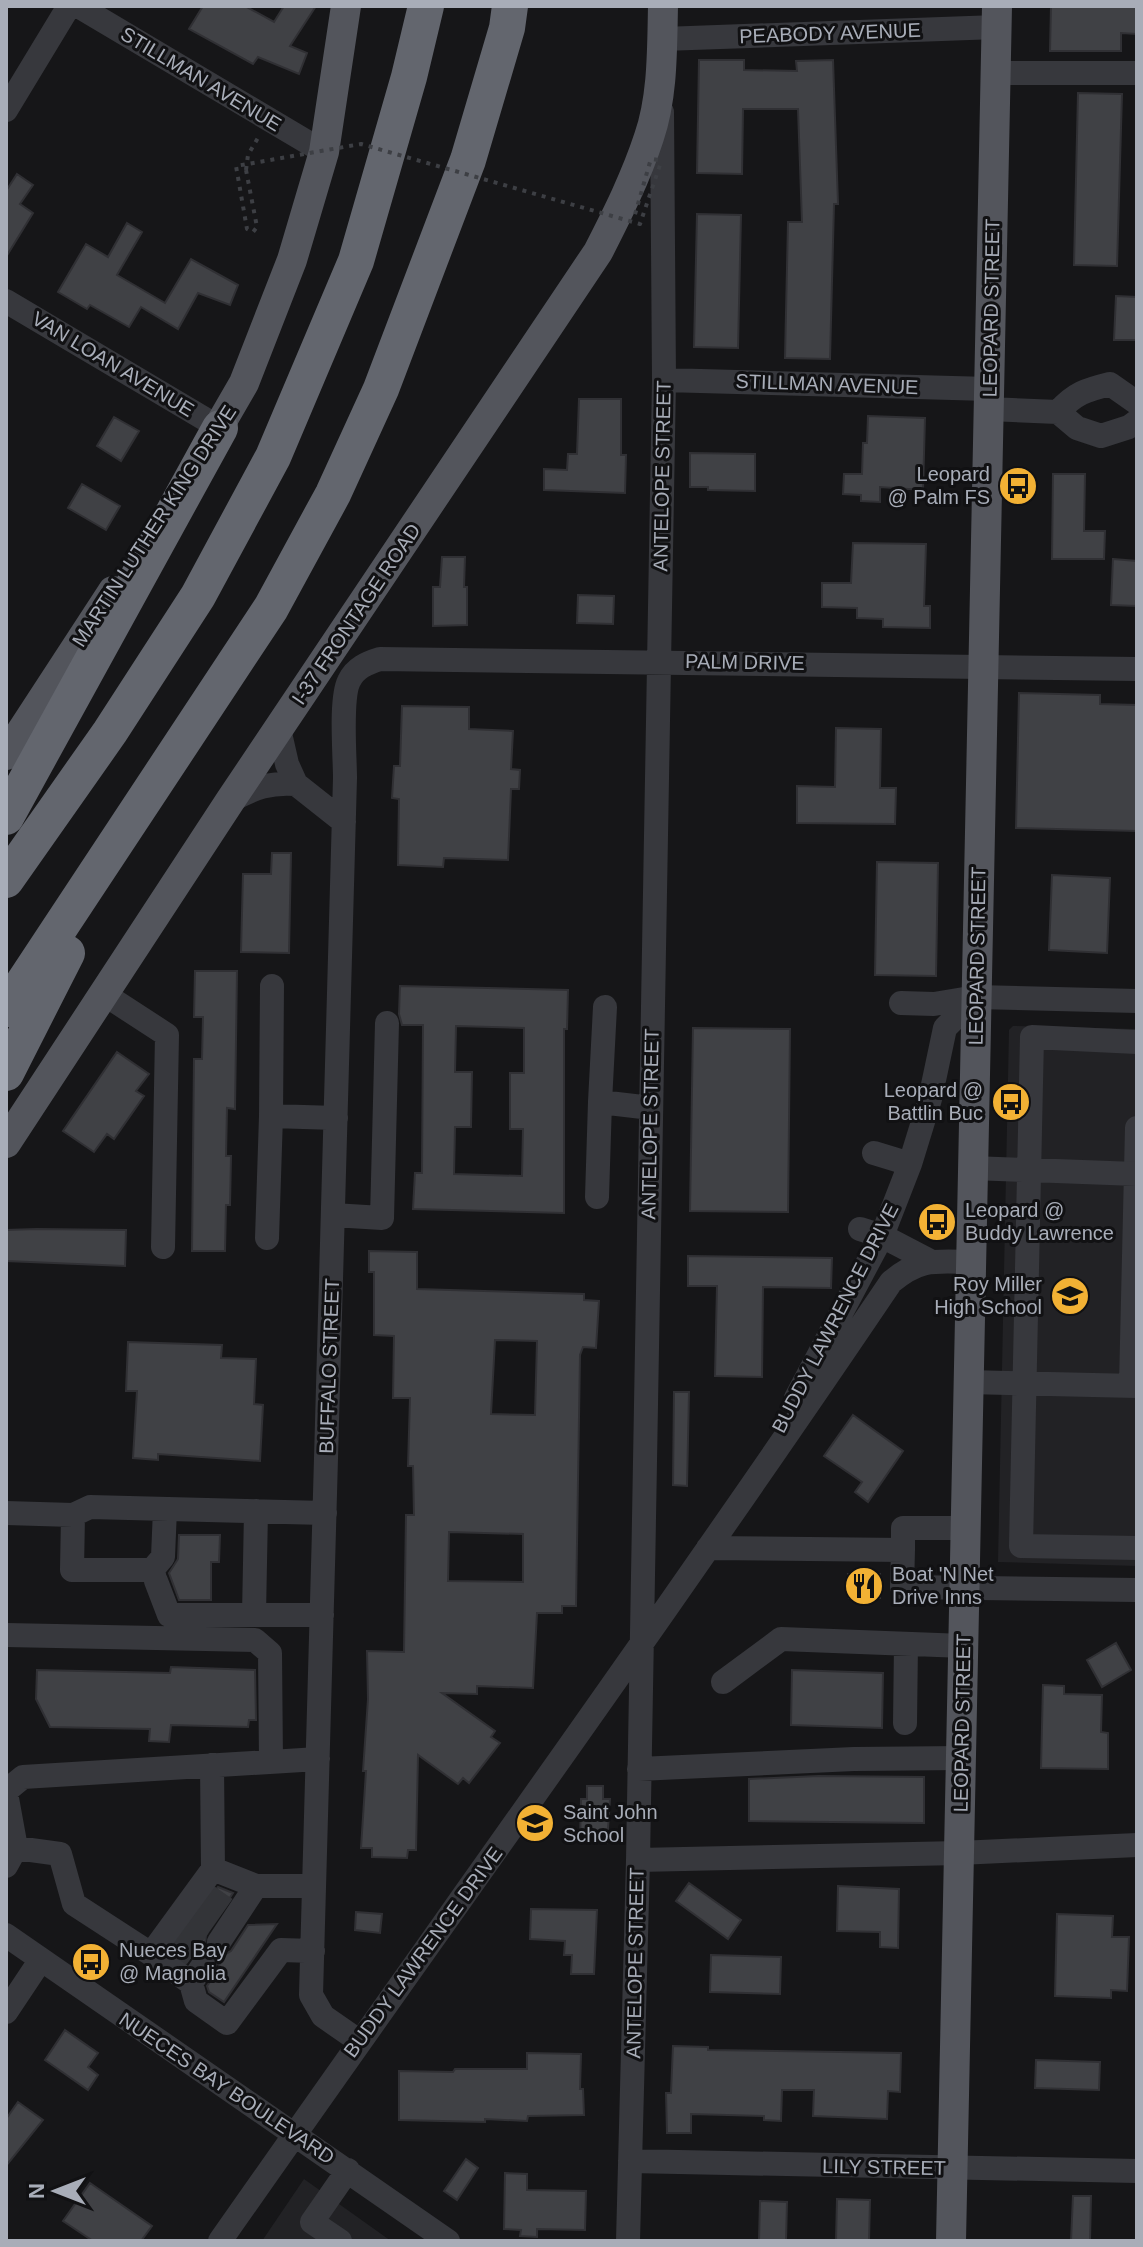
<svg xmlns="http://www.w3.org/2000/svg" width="1143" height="2247" font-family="Helvetica,sans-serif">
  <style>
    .built { fill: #222225 }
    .building { fill: #404145; stroke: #303034; stroke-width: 2; fill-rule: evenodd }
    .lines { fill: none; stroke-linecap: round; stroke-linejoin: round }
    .minor-tunnel { stroke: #333438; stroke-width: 24; stroke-dasharray: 24 12; stroke-linecap: butt }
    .path { stroke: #3d3f44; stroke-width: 4; stroke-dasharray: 4 6; stroke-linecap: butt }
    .minor { stroke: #37383d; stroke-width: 24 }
    .major { stroke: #53555c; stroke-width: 30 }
    .highway { stroke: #63666e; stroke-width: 36 }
    .path-bridge { stroke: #3d3f44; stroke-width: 4; stroke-dasharray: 4 6; stroke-linecap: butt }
    .labels { text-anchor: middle; stroke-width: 6; stroke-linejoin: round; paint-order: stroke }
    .street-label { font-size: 20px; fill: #a8adb8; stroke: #111113 }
    .poi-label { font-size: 20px; fill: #a8adb8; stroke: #111113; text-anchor: start }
  </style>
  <rect width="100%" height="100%" fill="#161618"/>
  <path class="built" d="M1013 1026 1137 1029V1566L998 1562 1009 1030Z
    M304 2179 391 2241H262Z"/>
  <path class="building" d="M203 6H245L274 22 284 6H316L290 46 307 53 299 74 258 57 253 64 189 29Z
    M1051 6H1137V34L1121 33V51H1050Z
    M699 60H744V70L797 71 796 61 833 60 838 204H834L830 359 785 358 788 222H802L798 109H743L742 174 697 173Z
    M1078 93 1122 94 1117 266 1074 265Z
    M17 174 33 185 20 204 33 213 6 257V191Z
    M697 214 741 215 738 348 694 347Z
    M127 223 142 232 117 275 165 303 191 259 238 285 230 305 198 293 178 329 141 307 129 327 90 305 87 309 58 292 86 244 108 257Z
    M1116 296 1137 297V340H1114Z
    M579 399H621V455H626L625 493 544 490V469L567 470 568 454H577Z
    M868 416 925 418 923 490 880 487V502L861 501V495L843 494 844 474H862L863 443H867Z
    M114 417 139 431 121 461 97 446Z
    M690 453 755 454V491L708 490V487H690Z
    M1053 474H1085L1084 531H1105L1104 559H1052Z
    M82 484 120 506 106 530 68 508Z
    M853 543 926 544 924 606H930V628L883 627V619L857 618V608L822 607V583H851Z
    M442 557H465L464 587H467V625L433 626V587H440Z
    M1113 559 1137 561V606L1111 605Z
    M578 595 614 596 613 624 577 623Z
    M1019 693 1100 695V704L1137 705V831L1016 828Z
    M402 706 469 707V729L513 731 511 769 520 770 519 789H511L508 860 444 858 443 867 398 865 399 799 392 798 394 766H400Z
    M836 728 881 729 880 788H896L895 824 797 823V786L835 787Z
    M272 853H291L289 953 241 952 243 874H271Z
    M877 862 938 863 936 976 875 975Z
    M1052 875 1110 878 1107 953 1049 950Z
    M195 971H237L235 1109 227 1108 226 1156H231L230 1205H226L225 1251H192L194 1059H202L203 1017H194Z
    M400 986 568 990 567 1029H564V1213L413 1209 415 1173H422L423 1025H402L399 1014ZM456 1026 524 1028V1073H510V1129H523L522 1176 454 1174 455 1127H471L472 1072H455Z
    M693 1028 790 1029 788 1212 690 1211Z
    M117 1052 149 1074 136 1091 144 1096 114 1139 107 1134 94 1152 63 1131Z
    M37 1229 126 1230 125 1266 6 1261V1230Z
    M369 1251 417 1252V1289L584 1294V1300L599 1301 596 1348 583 1347 580 1355 576 1606H562V1613H537L533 1688 477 1686V1694L442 1693 495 1731 491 1737 500 1743 469 1783 463 1778 458 1784 418 1755 416 1850H408L407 1858 372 1857V1848H361L366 1771H363L368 1699 367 1651 404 1652 406 1515H414L413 1466H408L410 1398H393L394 1336 374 1335V1272H369ZM495 1340 537 1341 535 1415 491 1414ZM449 1532 523 1534V1582L448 1581Z
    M688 1256 832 1258 831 1288 763 1287 762 1377 715 1376 717 1286H688Z
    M128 1342 222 1345 221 1358 256 1359 254 1404 263 1405 260 1461 158 1454V1460L133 1458 137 1391H126Z
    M674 1392H689L687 1486 673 1485Z
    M853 1415 903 1451 868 1502 855 1492 862 1482 824 1456Z
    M179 1535H220L219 1562H211V1600H179L169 1573 178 1559Z
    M848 1574H880V1598H849Z
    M1116 1643 1131 1670 1102 1687 1087 1660Z
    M171 1667 255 1670 256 1720H249L248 1727 171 1725 169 1742 149 1741 150 1729 50 1727 36 1699 37 1670 170 1673Z
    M792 1670 883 1673 882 1728 791 1725Z
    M1043 1685 1064 1686V1694L1102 1695 1101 1732 1108 1733V1769L1041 1768Z
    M819 1776 924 1777V1823L749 1821V1779Z
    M587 1786H603V1799H610L607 1843H580L581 1799H587Z
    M689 1883 741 1920 728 1939 676 1901Z
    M838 1886 899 1889 898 1948 880 1947V1932L837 1931Z
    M218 1887 233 1893 206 1934 205 1946 194 1952 187 1962 172 1951Z
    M531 1909 597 1910 594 1974H571L572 1955H564L565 1941 530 1939Z
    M356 1912 382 1914 380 1933 355 1930Z
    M1057 1914 1113 1916 1112 1937H1129L1127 1991 1111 1990V1998L1055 1996Z
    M277 1924 224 2002 209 1992 207 1986 219 1969 220 1957 231 1951 248 1925Z
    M711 1955 781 1957 780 1994 710 1992Z
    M65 2030 98 2053 88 2067 98 2075 88 2090 45 2060Z
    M673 2046 708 2047V2050L901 2053 900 2092 888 2091 887 2119 813 2116 814 2090H782L781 2121 764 2120V2116L691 2114V2133H667L666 2093H671Z
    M527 2053 581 2054 580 2089H583L584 2115 528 2116 527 2121 485 2119V2122L399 2120V2071L453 2072 455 2069H527Z
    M1036 2060 1100 2062 1099 2090 1035 2088Z
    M18 2102 43 2120 6 2166V2119Z
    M466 2159 478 2168 457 2200 444 2191Z
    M505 2173 527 2174V2190L586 2191 585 2230 537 2229V2237L520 2236 521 2230 504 2229Z
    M90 2183 152 2226 141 2241H93L63 2221Z
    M1073 2196H1091L1090 2241H1071Z
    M837 2199 870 2200 869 2241H836Z
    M760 2201 787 2202 786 2241H759Z"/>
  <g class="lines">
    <path class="minor-tunnel" d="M206 1895 226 1909
      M194 1912 214 1926
      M182 1929 212 1951
      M171 1945 191 1960"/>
    <path class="path" d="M246 170 248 155 259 136"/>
    <path class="minor" d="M78 6 324 152
      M663 39 997 27
      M996 73H1137
      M6 110 69 6
      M6 301 220 428
      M664 380 989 389
      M989 409 1058 412 1077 428 1101 436 1129 427 1137 421
      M1058 412C1075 393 1086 390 1110 384L1137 403
      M279 729 287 764 296 784 344 822
      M232 800C254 788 270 782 296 784
      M272 986 271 1116 336 1118
      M104 994 167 1035 163 1247
      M901 1003 934 1004 976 997 1137 1001
      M605 1007 600 1102 651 1108
      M1137 1042 1032 1037 1021 1546 1137 1548
      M874 1153 910 1164
      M972 1168 1136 1174
      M597 1197 600 1102
      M333 1215 382 1218 387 1023
      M860 1229 882 1236 928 1260
      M267 1238 271 1116
      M968 1382 1137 1386
      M1131 1385 1137 1128
      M796 1398 882 1236 910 1164 930 1099 945 1028 976 997
      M6 1513 73 1515 90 1507 325 1513
      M73 1515 72 1570H152L154 1574
      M708 1548 903 1550V1528H966
      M903 1550 902 1587 1137 1590
      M152 1570 163 1557 165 1509
      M156 1581 169 1615H322
      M254 1615 256 1511
      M6 1635 255 1640 270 1653 271 1762
      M723 1682 781 1639 964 1646
      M905 1723 906 1644
      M212 1765 213 1869
      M639 1769 854 1759 961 1758
      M6 1791 23 1777 318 1759
      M6 1793 16 1848 6 1866
      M16 1848 60 1854 74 1904 151 1954 213 1869 256 1886H314
      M638 1860 959 1853 1137 1845
      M6 1935 448 2241
      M219 1942 256 1886
      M151 1954 191 1983 206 1961
      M191 1983 196 2001 227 2023 281 1950 313 1951
      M6 2012 40 1961
      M359 2041 323 2016 311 1995 345 778C345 756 340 699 349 681 355 668 367 663 380 659L1137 669
      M630 2161 1137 2171
      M220 2241C444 1921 673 1605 891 1282 920 1258 934 1261 970 1262
      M340 2241 312 2222 348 2170
      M628 2241 638 1860 664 380 662 112"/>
    <path class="major" d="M207 447 244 383 292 260 324 152 346 6
      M6 755 113 591
      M6 1143 230 801 598 252C617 215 636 177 649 137 663 96 662 49 663 6
      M951 2241 997 6"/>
    <path class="highway" d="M6 817 220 428
      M6 880 110 732 198 596 273 457 356 261 409 77 426 6
      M6 1009 271 608 333 494 381 389 468 160 507 28 510 6
      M6 1073 67 953"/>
    <path class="path-bridge" d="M246 170 257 227 253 232 247 229 236 166 361 144 640 224 660 165 658 160 652 159 650 162 634 218"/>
  </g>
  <defs>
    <symbol id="bus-disc" viewBox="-11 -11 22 22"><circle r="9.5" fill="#f2b134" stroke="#111113"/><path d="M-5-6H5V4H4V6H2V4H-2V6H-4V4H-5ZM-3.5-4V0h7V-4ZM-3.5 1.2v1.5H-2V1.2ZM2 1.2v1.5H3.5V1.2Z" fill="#111"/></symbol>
    <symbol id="school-disc" viewBox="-11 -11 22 22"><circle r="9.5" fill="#f2b134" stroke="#111113"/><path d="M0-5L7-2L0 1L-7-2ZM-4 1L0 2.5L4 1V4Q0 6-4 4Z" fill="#111"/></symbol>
    <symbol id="restaurant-disc" viewBox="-11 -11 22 22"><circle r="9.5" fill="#f2b134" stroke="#111113"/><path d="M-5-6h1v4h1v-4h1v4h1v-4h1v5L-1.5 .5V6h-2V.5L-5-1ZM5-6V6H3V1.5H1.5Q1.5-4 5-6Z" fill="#111"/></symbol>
  </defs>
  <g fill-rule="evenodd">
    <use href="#bus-disc" x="996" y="464" width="44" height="44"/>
    <use href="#bus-disc" x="989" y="1080" width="44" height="44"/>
    <use href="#bus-disc" x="915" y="1200" width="44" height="44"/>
    <use href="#school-disc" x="1048" y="1274" width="44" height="44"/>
    <use href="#restaurant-disc" x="842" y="1564" width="44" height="44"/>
    <use href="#school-disc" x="513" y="1801" width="44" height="44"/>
    <use href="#bus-disc" x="69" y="1940" width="44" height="44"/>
  </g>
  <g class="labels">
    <g class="street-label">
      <text transform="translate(830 33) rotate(-2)" y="7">PEABODY AVENUE</text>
      <text transform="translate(201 79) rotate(31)" y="7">STILLMAN AVENUE</text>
      <text transform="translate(991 308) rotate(-89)" y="7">LEOPARD STREET</text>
      <text transform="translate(113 364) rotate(31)" y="7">VAN LOAN AVENUE</text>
      <text transform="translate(827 384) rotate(2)" y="7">STILLMAN AVENUE</text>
      <text transform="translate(662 476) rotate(-89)" y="7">ANTELOPE STREET</text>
      <text transform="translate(154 526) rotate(-57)" y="7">MARTIN LUTHER KING DRIVE</text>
      <text transform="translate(356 614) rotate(-56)" y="7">I-37 FRONTAGE ROAD</text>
      <text transform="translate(745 662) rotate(1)" y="7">PALM DRIVE</text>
      <text transform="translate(977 956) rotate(-89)" y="7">LEOPARD STREET</text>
      <text transform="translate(650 1124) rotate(-89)" y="7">ANTELOPE STREET</text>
      <text transform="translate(835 1318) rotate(-63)" y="7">BUDDY LAWRENCE DRIVE</text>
      <text transform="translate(329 1366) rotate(-88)" y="7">BUFFALO STREET</text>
      <text transform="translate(962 1723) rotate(-89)" y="7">LEOPARD STREET</text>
      <text transform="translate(423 1952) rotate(-54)" y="7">BUDDY LAWRENCE DRIVE</text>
      <text transform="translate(635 1963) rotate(-89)" y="7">ANTELOPE STREET</text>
      <text transform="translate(227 2088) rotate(34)" y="7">NUECES BAY BOULEVARD</text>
      <text transform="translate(884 2167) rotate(1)" y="7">LILY STREET</text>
    </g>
    <g class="poi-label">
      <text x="990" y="481" text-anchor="end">Leopard<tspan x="990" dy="23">@ Palm FS</tspan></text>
      <text x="983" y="1097" text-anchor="end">Leopard @<tspan x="983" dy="23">Battlin Buc</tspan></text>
      <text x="965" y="1217">Leopard @<tspan x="965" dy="23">Buddy Lawrence</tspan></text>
      <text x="1042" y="1291" text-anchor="end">Roy Miller<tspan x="1042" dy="23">High School</tspan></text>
      <text x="892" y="1581">Boat 'N Net<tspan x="892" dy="23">Drive Inns</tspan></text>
      <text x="563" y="1819">Saint John<tspan x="563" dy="23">School</tspan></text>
      <text x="119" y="1957">Nueces Bay<tspan x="119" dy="23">@ Magnolia</tspan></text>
    </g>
  </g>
  <rect width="1143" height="2247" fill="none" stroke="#a8adb8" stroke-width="16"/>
  <g transform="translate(56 2191) rotate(270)" stroke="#111113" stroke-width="6" paint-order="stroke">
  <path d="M0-6L14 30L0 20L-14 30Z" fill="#a8adb8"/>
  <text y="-12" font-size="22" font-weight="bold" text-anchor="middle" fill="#a8adb8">N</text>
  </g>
</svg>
